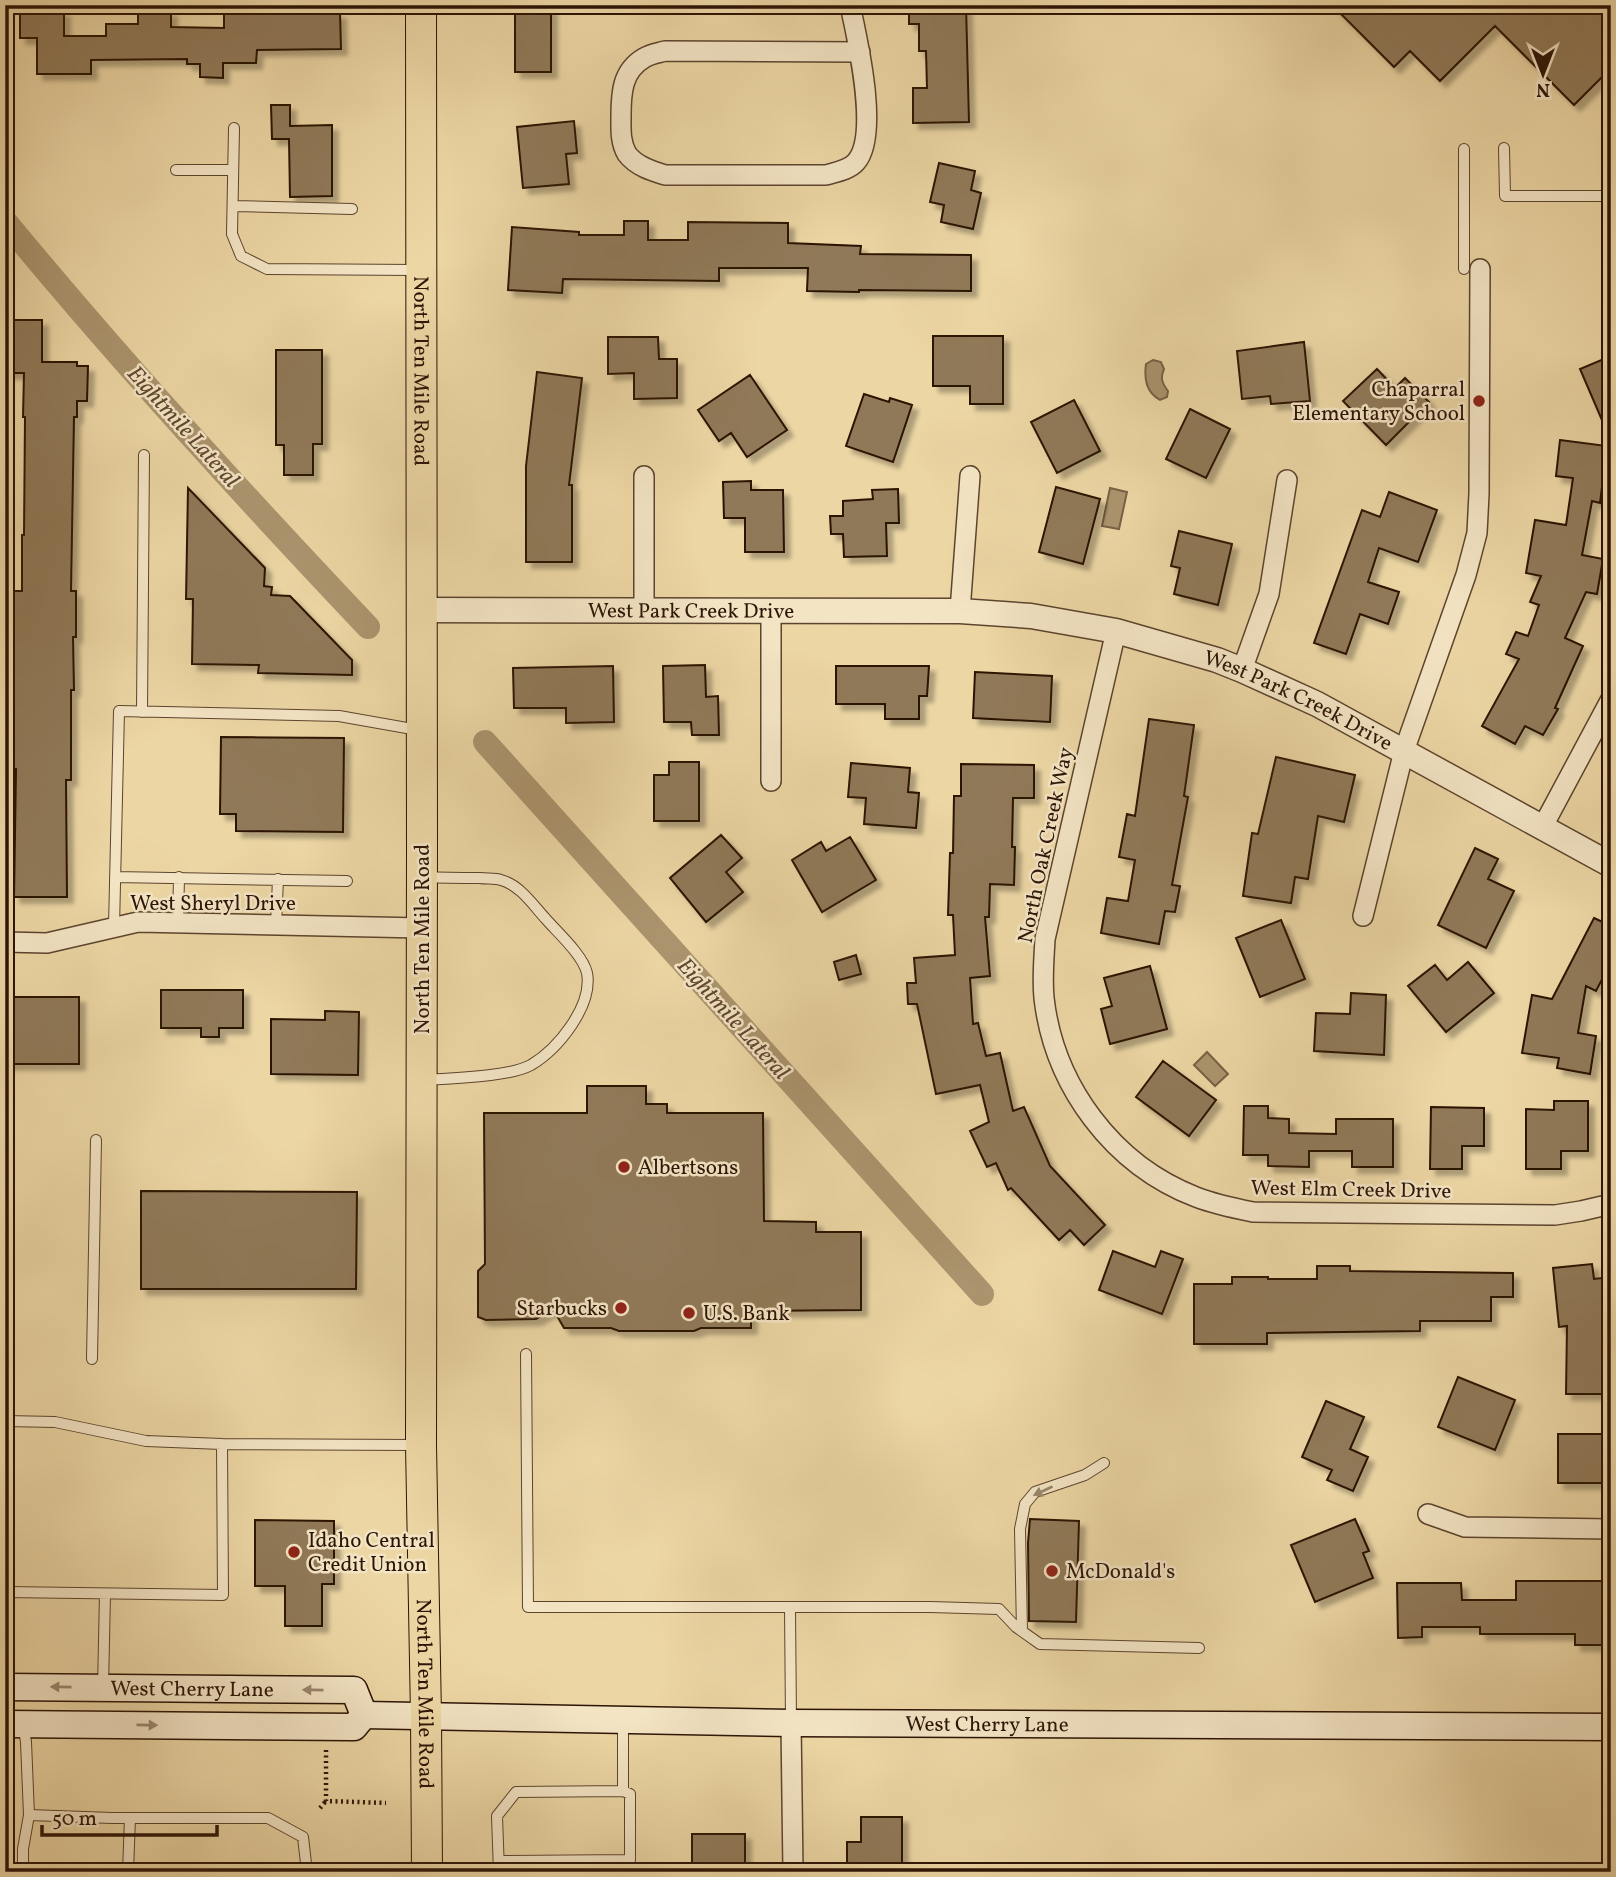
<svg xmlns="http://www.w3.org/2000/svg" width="1616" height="1877" font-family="Vollkorn,serif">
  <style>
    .water { fill: #ab946e; stroke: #786144; stroke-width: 2 }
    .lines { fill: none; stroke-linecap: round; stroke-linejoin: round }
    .canal { stroke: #ab946e; stroke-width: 24 }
    .building { fill: #907958; stroke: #2c1406; stroke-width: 2; filter: url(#shadow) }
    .service-casing { stroke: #5c442e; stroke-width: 12 }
    .minor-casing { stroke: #5c442e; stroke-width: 22 }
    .tertiary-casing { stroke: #5c442e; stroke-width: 27 }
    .secondary-casing { stroke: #2c1406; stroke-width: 29 }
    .primary-casing { stroke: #2c1406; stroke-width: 32 }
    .path { stroke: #2c1406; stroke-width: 4.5; stroke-dasharray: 2 3.5; stroke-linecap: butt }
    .service { stroke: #f3e4c4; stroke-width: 10 }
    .minor { stroke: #f3e4c4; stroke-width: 19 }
    .tertiary { stroke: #f3e4c4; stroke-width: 24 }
    .secondary { stroke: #f3e4c4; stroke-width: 26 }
    .primary { stroke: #ecd6a4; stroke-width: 30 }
    .oneway { fill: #99866e }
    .poi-dot { fill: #8f2418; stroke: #f3e4c4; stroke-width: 2.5 }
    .labels { text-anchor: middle; stroke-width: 5; stroke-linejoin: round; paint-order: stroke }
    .street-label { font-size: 21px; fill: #2c1406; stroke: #f3e4c4 }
    .poi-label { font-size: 21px; fill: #2c1406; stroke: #f3e4c4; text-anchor: start }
    .water-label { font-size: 23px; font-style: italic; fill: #5f4730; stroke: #f3e4c4 }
  </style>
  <defs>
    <filter id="shadow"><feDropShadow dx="6" dy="6" stdDeviation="2" flood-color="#0004"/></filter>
  </defs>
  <rect width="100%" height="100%" fill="#ecd6a4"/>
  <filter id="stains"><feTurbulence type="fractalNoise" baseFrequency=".00286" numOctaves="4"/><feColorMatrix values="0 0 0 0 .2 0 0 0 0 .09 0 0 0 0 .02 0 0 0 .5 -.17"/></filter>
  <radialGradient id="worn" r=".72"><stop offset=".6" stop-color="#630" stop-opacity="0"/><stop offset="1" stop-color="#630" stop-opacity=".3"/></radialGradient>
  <path class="water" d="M1153 360 1161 362 1164 369C1160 378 1162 383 1168 391L1167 397 1160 400C1146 392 1144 379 1146 364Z
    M1110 488 1127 492 1119 529 1102 526Z
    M1207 1052 1228 1074 1215 1086 1194 1065Z"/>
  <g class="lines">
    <path class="canal" d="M5 221C120 361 243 495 368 627
      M485 742 982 1294"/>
  </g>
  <path class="building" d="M909 5H966L969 122 913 123V88H927L926 51H919V24H909Z
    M1332 5H1611V68L1574 105 1495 26 1440 81 1410 51 1394 67Z
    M515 8H551V72H515Z
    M20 11H64V36H106V24H138V12L171 11V27L224 28V12L257 13V14L340 13 341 49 257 50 256 63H223V78L200 77V64H187V59L91 60V74H37V38H20Z
    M271 105H290V126L332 125V196L290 197 289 139H272Z
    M574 121 577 153 566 154 569 184 523 188 517 127Z
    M939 163 975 171 971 190 981 193 973 229 941 222 944 205 930 202Z
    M624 221H648V240H688V222L788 223V243L861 246 860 254 971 255V291L859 290V292L807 291 808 268H719V281L563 279 562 293 508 290 512 227 579 232V235H624Z
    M5 320H42V362H77V366H88L87 401H77V417H74L71 591H76V637H73L74 690H71V780H66L67 897H14L16 769H5V645H7V591H22V535H24L25 417H23L24 373H5Z
    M933 336H1003V404H970V386H933Z
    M608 337H658L659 359H677V398L634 399V373L608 374Z
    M1304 342 1310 401 1271 404 1270 396 1242 399 1237 351Z
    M276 350H322V444H313V475H284V445H276Z
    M1611 356V441L1580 369Z
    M1377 369 1395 388 1405 378 1429 402 1386 445 1343 401Z
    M537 372 582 378 569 485H572V562H526V466Z
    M750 375 787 430 747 457 731 433 719 441 698 410Z
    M864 394 889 402 890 398 912 405 893 462 846 446Z
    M1074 400 1100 451 1057 473 1031 422Z
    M1190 409 1230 429 1206 478 1166 459Z
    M1560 440 1607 446 1600 503 1592 501 1582 555 1603 559 1597 594 1586 592 1565 638 1583 646 1555 708 1558 709 1543 735 1525 726 1515 744 1482 726 1519 659 1506 654 1516 632 1528 636 1539 605 1530 602 1541 576 1526 573 1535 520 1566 525 1573 478 1556 476Z
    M751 481V490H783L784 552H745V518H724L723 482Z
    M1056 487 1100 499 1083 564 1039 552Z
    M188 488 265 568 264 586 272 587 271 595 290 596 352 660V675L258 673 259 665 192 664 193 599H186Z
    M898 489 899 523H886L887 556 844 557 843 534H831L830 516H843V501L873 499 872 490Z
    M1389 492 1437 510 1418 562 1379 548 1368 582 1399 592 1388 624 1360 614 1346 654 1314 643 1362 510 1380 517Z
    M1179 531 1232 544 1218 605 1174 594 1180 568 1171 566Z
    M705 665 706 697 718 696 719 735H692L691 722H664L663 666Z
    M613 666 614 722 566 723V708H514L513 668Z
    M836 666H929L927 696H919V719H885V704H836Z
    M975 672 1052 676 1050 722 973 718Z
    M1149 719 1194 725 1184 796 1188 797 1172 885 1180 886 1175 912 1165 911 1159 944 1101 933 1107 898 1128 901 1135 860 1119 857 1127 814 1135 816Z
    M221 737 344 738 343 832 236 831V814H220Z
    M1276 757 1355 775 1344 822 1318 816 1308 879 1295 877 1291 903 1243 896 1252 833 1258 834Z
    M669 762H699V821H654V775H669Z
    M851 763 910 768 908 792 919 793 916 828 864 824 866 798 848 797Z
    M961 764 1034 765V798H1013L1012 847H1015L1014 885 990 884 989 917H985L990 976 970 978 973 1024 978 1023 986 1056 1000 1053 1013 1111 1024 1107 1050 1166 1105 1225 1084 1245 1070 1230 1059 1240 1011 1188 1008 1190 996 1163 987 1167 970 1131 989 1122 980 1085 936 1094 917 1004H908L907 983H916L914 958 955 955 953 915H948L950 853H953L954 796H961Z
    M721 835 742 858 726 872 743 892 706 922 670 878Z
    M850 837 876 880 822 912 792 860 821 842 826 851Z
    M1475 848 1498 859 1488 879 1514 891 1486 948 1438 925Z
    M1594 918 1611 926V962L1596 991 1586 986 1578 1033 1596 1036 1590 1074 1557 1068 1559 1058 1522 1053 1532 995 1552 999Z
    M1281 920 1305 979 1260 997 1236 938Z
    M856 955 861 974 839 980 834 962Z
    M1468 962 1494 993 1446 1032 1408 986 1435 965 1447 980Z
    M1150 966 1167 1029 1110 1044 1101 1009 1112 1006 1104 978Z
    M161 990H243V1028H219V1037H201V1028H161Z
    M1351 993 1386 995 1384 1055 1314 1051 1316 1013 1350 1014Z
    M5 997H79V1064H5Z
    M325 1011 359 1012 358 1075 271 1074V1019L325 1020Z
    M1163 1061 1216 1100 1189 1136 1136 1097Z
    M587 1086H646V1104H667V1113H763L764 1221 816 1222V1232H861V1310L751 1311V1328H701L694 1331H619L611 1328H564L553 1309 536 1319 486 1320 478 1317V1271L485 1264 484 1113H587Z
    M1554 1101H1588V1151H1561V1169H1526V1109L1554 1110Z
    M1244 1106H1268V1118L1289 1119V1133L1336 1134V1119H1393V1167H1352V1151H1309V1167L1268 1166V1155H1243Z
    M1431 1107 1484 1108V1146H1462V1169H1430Z
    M141 1191 357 1192 356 1289H141Z
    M1113 1251 1155 1267 1161 1251 1183 1259 1162 1314 1099 1290Z
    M1592 1264 1594 1279 1611 1277V1322H1606L1605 1364 1611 1365V1394H1566L1567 1326 1559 1327 1553 1268Z
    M1317 1266H1350V1271L1513 1273V1297H1491V1321H1420V1331L1267 1333V1344H1194V1284H1232V1277H1268V1279H1317Z
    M1458 1377 1515 1400 1495 1450 1438 1427Z
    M1326 1401 1364 1417 1350 1449 1368 1457 1353 1491 1327 1480 1332 1470 1302 1457Z
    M1558 1434H1611L1610 1483H1558Z
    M1030 1519 1079 1521 1076 1622 1029 1621 1028 1543Z
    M1355 1519 1369 1551 1363 1553 1373 1578 1315 1602 1291 1545Z
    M255 1520 334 1521V1584H322V1626H285V1586H255Z
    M1516 1581H1604V1613H1611V1645H1575V1634H1480V1627H1422V1637L1398 1638 1397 1583H1461L1462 1600H1516Z
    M861 1817H902V1870H847V1842H861Z
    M692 1834H745V1868H728V1872H692Z"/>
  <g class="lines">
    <defs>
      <path id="service" d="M234 128 232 234 241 256 267 269 417 270
        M1504 148 1505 196H1611
        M1464 149V269
        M176 170H233
        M233 206 352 209
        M142 712 144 455
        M115 877 347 881
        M178 923 179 877
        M276 925 278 879
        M114 927 119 711 339 716 418 730
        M426 1080C452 1078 509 1077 531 1065 558 1049 593 1006 587 973 583 955 557 932 545 918 533 905 520 885 501 880 495 878 487 879 480 878 462 878 445 878 427 877
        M526 1354 528 1607H930L999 1609 1016 1627 1040 1644 1199 1648
        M92 1359 96 1140
        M5 1421 55 1422 146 1441 222 1444
        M5 1592 223 1595 222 1444 416 1445
        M790 1607 791 1722
        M1022 1631 1020 1529 1025 1504 1035 1492 1085 1475 1104 1463
        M103 1688 105 1594
        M23 1724 26 1742 29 1815 112 1818H268L303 1837 307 1872
        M499 1861 630 1860V1794L623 1791V1720
        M23 1872V1849L29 1815
        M128 1872 130 1818
        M499 1872 497 1816 516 1792 623 1791"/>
      <path id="minor" d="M850 5C857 38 880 135 856 162 849 170 836 172 826 175H665C652 171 636 166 627 154 620 142 621 129 621 116 621 93 622 71 644 58 650 54 658 53 665 51L860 52
        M644 476V610
        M771 610V781
        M960 611 970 476
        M1116 631 1045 939C1044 959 1042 978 1044 998 1054 1086 1113 1165 1196 1197 1214 1204 1233 1208 1253 1212L1555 1215 1581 1211 1611 1204
        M1242 670 1269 594 1287 480
        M1542 828 1611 699
        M1363 916 1404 751 1466 575 1477 533 1479 494 1480 269
        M5 942 47 943 138 922 422 928
        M1428 1514 1465 1527 1611 1529
        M791 1723 793 1872"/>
      <g id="tertiary">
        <path id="s1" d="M421 610 960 611 1031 616 1116 631 1217 660 1242 670 1317 704 1611 865"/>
      </g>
      <g id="secondary">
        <path id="s2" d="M5 1687 354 1690 364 1715"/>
        <path id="s3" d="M364 1715 791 1723 1611 1727"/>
        <path d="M5 1724 354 1727 364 1715"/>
      </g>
      <g id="primary">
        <path id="s4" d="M421 5 422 847 421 1445 426 1716 427 1872"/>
      </g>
    </defs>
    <use href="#service" class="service-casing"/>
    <use href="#minor" class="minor-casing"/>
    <use href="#tertiary" class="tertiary-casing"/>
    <use href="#secondary" class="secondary-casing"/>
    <use href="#primary" class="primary-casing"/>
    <path class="path" d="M326 1750V1801L386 1803
      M320 1808 326 1801"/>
    <use href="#service" class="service"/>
    <use href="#minor" class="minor"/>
    <use href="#tertiary" class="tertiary"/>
    <use href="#secondary" class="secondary"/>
    <use href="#primary" class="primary"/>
  </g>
  <defs><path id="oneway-solid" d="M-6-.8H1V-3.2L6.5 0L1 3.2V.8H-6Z" transform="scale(1.75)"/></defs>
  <g class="oneway">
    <use href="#oneway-solid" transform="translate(1043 1491) rotate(155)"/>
    <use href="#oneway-solid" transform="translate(61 1687) rotate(-179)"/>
    <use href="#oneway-solid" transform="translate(313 1690) rotate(-179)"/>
    <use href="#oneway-solid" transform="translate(147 1725) rotate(1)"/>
  </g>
  <g class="poi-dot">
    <circle cx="1479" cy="401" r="7"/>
    <circle cx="624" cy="1167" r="7"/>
    <circle cx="621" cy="1308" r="7"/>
    <circle cx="689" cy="1313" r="7"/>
    <circle cx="294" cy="1552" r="7"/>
    <circle cx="1052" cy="1571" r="7"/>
  </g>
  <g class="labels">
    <g class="street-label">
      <text dy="7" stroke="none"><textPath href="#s4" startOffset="366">North Ten Mile Road</textPath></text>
      <text dy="7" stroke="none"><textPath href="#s1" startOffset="270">West Park Creek Drive</textPath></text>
      <text dy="7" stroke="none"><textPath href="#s1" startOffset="892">West Park Creek Drive</textPath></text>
      <text transform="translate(1045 845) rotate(-78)" y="7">North Oak Creek Way</text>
      <text x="213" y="910">West Sheryl Drive</text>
      <text transform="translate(422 939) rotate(-90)" y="7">North Ten Mile Road</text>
      <text transform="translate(1351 1189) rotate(1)" y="7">West Elm Creek Drive</text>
      <text dy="7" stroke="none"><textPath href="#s2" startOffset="187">West Cherry Lane</textPath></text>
      <text dy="7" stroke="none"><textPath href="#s4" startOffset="1689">North Ten Mile Road</textPath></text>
      <text dy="7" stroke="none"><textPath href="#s3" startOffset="623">West Cherry Lane</textPath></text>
    </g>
    <g class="poi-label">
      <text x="1465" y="396" text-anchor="end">Chaparral<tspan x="1465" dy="24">Elementary School</tspan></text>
      <text x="638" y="1174">Albertsons</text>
      <text x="607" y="1315" text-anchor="end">Starbucks</text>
      <text x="703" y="1320">U.S. Bank</text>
      <text x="308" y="1547">Idaho Central<tspan x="308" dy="24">Credit Union</tspan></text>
      <text x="1066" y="1578">McDonald's</text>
    </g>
    <g class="water-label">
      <text transform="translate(184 426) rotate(48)" y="8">Eightmile Lateral</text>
      <text transform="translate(734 1018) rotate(48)" y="8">Eightmile Lateral</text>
    </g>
  </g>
  <rect width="1616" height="1877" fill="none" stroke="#ecd6a4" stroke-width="28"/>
  <rect x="7" y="7" width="1602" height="1863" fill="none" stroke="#2c1406" stroke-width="3.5"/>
  <rect x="14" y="14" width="1588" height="1849" fill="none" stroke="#2c1406" stroke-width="2"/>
  <g transform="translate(1543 74) rotate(180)" stroke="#f3e4c4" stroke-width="5" paint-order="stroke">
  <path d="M0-5L12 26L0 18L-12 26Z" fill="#2c1406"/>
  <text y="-10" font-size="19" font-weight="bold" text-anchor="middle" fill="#2c1406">N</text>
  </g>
  <path d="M42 1825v10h175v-10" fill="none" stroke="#2c1406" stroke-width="3.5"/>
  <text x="52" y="1825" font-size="21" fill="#2c1406" stroke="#f3e4c4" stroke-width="5" paint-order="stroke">50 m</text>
  <rect width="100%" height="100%" filter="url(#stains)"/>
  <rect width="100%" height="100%" fill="url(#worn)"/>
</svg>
